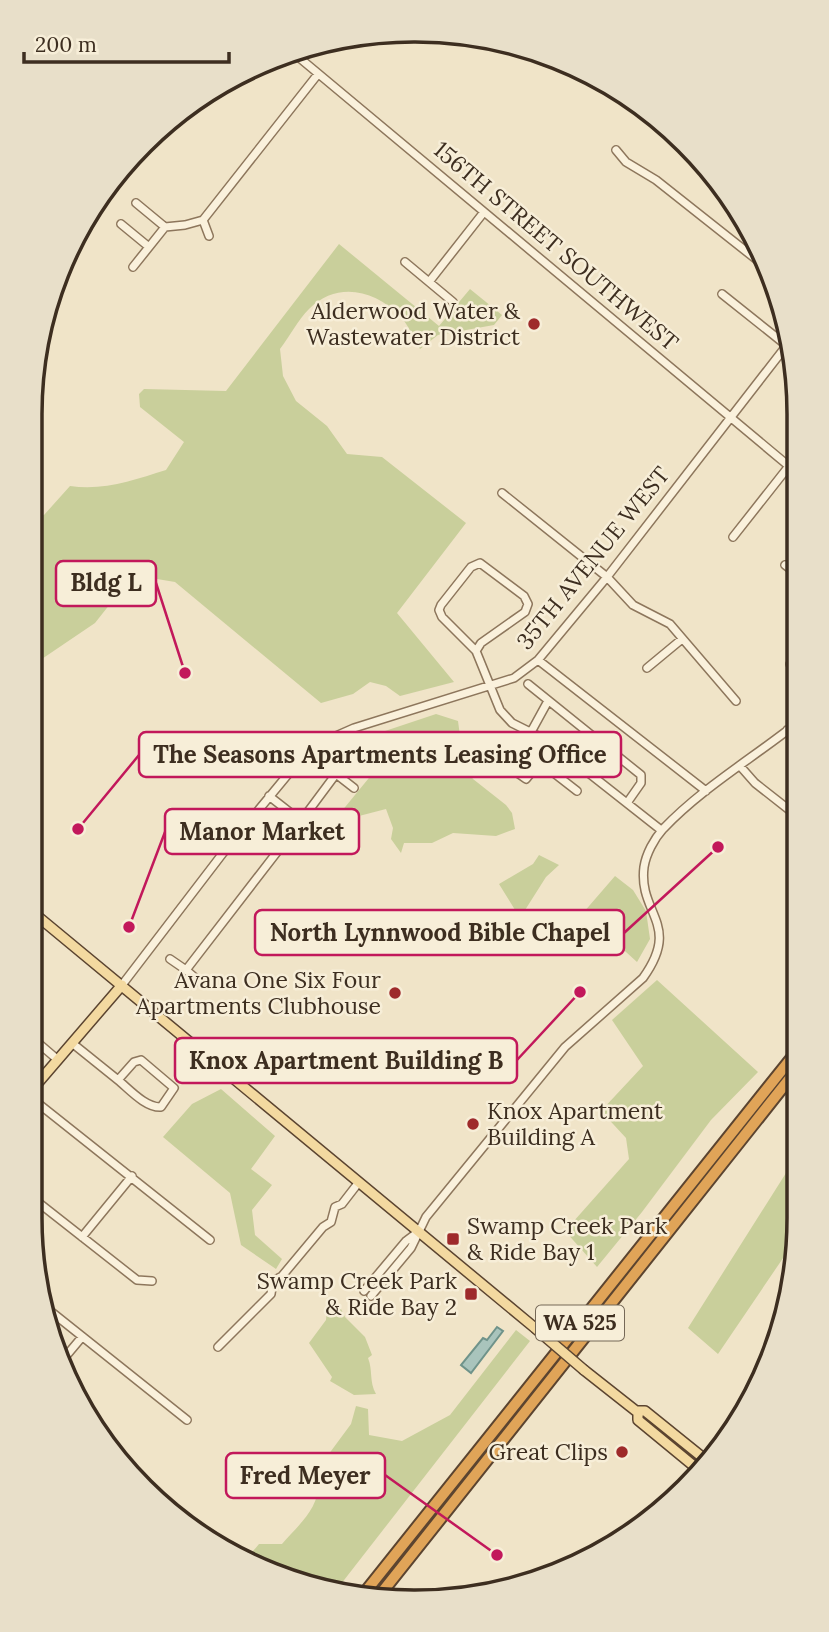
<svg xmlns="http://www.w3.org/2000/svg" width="829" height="1632" font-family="Lora,serif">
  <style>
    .green { fill: #c9cf9b }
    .water { fill: #a9c4bc; stroke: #6f938a; stroke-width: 2 }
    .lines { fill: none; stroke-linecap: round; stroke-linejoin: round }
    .minor-casing { stroke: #8d765c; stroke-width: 10 }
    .major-casing { stroke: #5b4430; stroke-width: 12 }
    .highway-casing { stroke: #5b4430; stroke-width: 14 }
    .minor { stroke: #faf1dc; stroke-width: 7 }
    .major { stroke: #f3d9a0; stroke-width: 9 }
    .highway { stroke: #e0a458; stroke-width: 10 }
    .major-bridge-casing { stroke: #5b4430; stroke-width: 12; stroke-linecap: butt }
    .major-bridge { stroke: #f3d9a0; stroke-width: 9 }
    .poi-dot { fill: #9e2a2b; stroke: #f7eed8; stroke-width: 2.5 }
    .labels { text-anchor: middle; stroke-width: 5; stroke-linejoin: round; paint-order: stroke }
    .shield { fill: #f7eed8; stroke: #756857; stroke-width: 2 }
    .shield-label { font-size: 21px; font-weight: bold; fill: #3d2e20 }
    .street-label { font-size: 23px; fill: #3d2e20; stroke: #f7eed8 }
    .poi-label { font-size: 23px; fill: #3d2e20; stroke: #f7eed8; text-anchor: end }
    .rim { fill: none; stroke: #3d2e20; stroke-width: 3.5 }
    .leader { fill: none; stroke: #c2185b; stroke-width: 2.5 }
    .callout-dot { fill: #c2185b; stroke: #f7eed8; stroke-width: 2.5 }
    .callout { fill: #f7eed8; stroke: #c2185b; stroke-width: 2.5 }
    .callout-label { font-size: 24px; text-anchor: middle; font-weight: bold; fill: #3d2e20 }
  </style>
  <rect width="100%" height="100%" fill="#f0e4c8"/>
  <path class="green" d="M339 244 439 326 470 289 502 315 494 325 438 335 420 349C414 339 408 324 400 316 375 290 337 281 309 309 298 320 290 336 280 349L283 376 296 401 327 426 347 454 382 457 466 523 397 613 454 682 400 696 386 686 370 682 353 694 321 703 175 582 133 575 95 623 30 667V519L44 515 70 486C104 491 134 480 166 470L184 442 140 407 139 394 144 389 226 391Z
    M436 714 458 721 464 766 473 779 506 805 512 813 515 829 496 836 453 833 432 843H404L401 853 391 839 393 828 386 809 332 823 373 773 347 749 352 742Z
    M539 855 559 865 546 877 520 918 499 884 533 864Z
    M615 876 633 890 646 911 650 939 637 962 583 913Z
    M657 980 758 1072 711 1120 642 1212 597 1267 565 1231 629 1159 626 1138 601 1111 643 1066 612 1020Z
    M221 1089 275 1136 251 1169 272 1185 252 1210 255 1235 282 1259 276 1269 241 1245 230 1193 163 1137 192 1104Z
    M798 1154V1236L718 1354 688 1328Z
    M339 1305 345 1317 365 1337 372 1355 368 1358C373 1370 369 1382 376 1394L354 1395 330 1381 332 1377 309 1343 326 1320 327 1310Z
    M516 1330 530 1341 334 1593 248 1557 259 1544H282C302 1521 325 1504 317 1470L351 1424 356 1406 368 1409 369 1435 402 1441 450 1415Z"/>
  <path class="water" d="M497 1327 503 1331 471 1373 461 1365 483 1338 487 1340Z"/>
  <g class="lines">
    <defs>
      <path id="minor" d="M290 50 796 472
        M616 150 626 162 656 180 771 271
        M136 203 165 227
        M121 224 149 247
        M209 236 203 220 318 74
        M405 262 453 302
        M133 267 165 227 185 225 203 220
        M429 282 484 212
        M722 294 786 345
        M502 493 607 577 633 605 670 624 736 701
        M733 537 789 466
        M785 565 797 574
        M476 651 481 643 525 612 528 604 524 596 480 563 471 567 441 605 439 610 442 617 476 651 500 710 512 723 548 741 661 830
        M538 660 706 791
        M790 664 797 670
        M647 668 682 639
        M528 684 641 775V783L627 803
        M787 730 797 738
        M531 732 548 701
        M540 762 526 779 502 762 501 756 507 747 518 745 523 749 577 791
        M740 766 755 783 797 816
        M301 821 336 774 354 788
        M30 926 38 916
        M170 959 186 970
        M200 982 186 970 301 821 269 796
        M122 985 223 853 299 761 329 739 354 728 514 678 538 660 607 577 790 341
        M30 1036 58 1060
        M72 1043 118 1080C130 1090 146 1108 161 1107L174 1088 141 1060 134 1062 118 1080
        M30 1097 210 1240
        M30 1202 39 1203 137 1280 152 1281
        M82 1237 132 1176
        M364 1291 406 1241 418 1232
        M371 1296 411 1248 426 1217 565 1047 643 978C682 924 638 914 644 867 646 854 654 839 663 829 702 788 753 758 797 723
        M44 1306 187 1420
        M218 1347 271 1294 273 1281 282 1276 323 1227 331 1222 335 1207 342 1204 359 1182
        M61 1362 82 1337"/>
      <path id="major" d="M30 910 535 1328
        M30 1092 122 985
        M584 1370 636 1411H645L707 1461
        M638 1413V1420L700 1471"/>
      <path id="highway" d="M362 1596 798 1050
        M379 1596 798 1068"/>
    </defs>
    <use href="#minor" class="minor-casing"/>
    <use href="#major" class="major-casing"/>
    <use href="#highway" class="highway-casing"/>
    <use href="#minor" class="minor"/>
    <use href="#major" class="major"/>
    <use href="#highway" class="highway"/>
    <defs>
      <path id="major-bridge" d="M535 1328 584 1370"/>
    </defs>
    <use href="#major-bridge" class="major-bridge-casing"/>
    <use href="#major-bridge" class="major-bridge"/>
  </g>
  <g class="poi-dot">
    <circle cx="534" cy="324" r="7"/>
    <circle cx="395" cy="993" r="7"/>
    <circle cx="473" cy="1124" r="7"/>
    <rect x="446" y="1232" width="14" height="14" rx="3.5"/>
    <rect x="464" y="1287" width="14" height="14" rx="3.5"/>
    <circle cx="622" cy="1452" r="7"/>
  </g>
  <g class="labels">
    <rect class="shield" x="536" y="1305.5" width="88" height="35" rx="5"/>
    <g class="shield-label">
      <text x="580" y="1330">WA 525</text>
    </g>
    <g class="street-label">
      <text transform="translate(556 246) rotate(40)" y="8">156TH STREET SOUTHWEST</text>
      <text transform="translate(593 558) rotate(-51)" y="8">35TH AVENUE WEST</text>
    </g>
    <g class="poi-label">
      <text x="520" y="319">Alderwood Water &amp;<tspan x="520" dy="26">Wastewater District</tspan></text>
      <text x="381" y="988">Avana One Six Four<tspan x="381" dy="26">Apartments Clubhouse</tspan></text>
      <text x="487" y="1119" text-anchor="start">Knox Apartment<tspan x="487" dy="26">Building A</tspan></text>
      <text x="467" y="1234" text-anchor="start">Swamp Creek Park<tspan x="467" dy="26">&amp; Ride Bay 1</tspan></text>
      <text x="457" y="1289">Swamp Creek Park<tspan x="457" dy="26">&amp; Ride Bay 2</tspan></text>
      <text x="608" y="1460">Great Clips</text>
    </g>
  </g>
  <path d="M0 0H829V1632H0ZM414 42H415A372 372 0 0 1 787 414V1218A372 372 0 0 1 415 1590H414A372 372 0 0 1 42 1218V414A372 372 0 0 1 414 42Z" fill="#e8dfc9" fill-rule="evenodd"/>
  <path class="rim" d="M414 42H415A372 372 0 0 1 787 414V1218A372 372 0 0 1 415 1590H414A372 372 0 0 1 42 1218V414A372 372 0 0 1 414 42Z"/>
  <path class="leader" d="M185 673L156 583M78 829L139 755M129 927L165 832M718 847L624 933M580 992L517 1060M497 1555L385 1475"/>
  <g class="callout-dot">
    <circle cx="185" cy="673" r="7"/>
    <circle cx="78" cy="829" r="7"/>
    <circle cx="129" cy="927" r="7"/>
    <circle cx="718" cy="847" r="7"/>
    <circle cx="580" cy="992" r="7"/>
    <circle cx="497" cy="1555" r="7"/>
  </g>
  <g class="callout">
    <rect x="56" y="561" width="100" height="45" rx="7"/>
    <rect x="139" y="732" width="482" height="45" rx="7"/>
    <rect x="165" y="809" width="194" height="45" rx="7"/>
    <rect x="255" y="910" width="369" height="45" rx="7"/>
    <rect x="175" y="1038" width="342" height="45" rx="7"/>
    <rect x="226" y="1453" width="159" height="45" rx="7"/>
  </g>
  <g class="callout-label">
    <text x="106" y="591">Bldg L</text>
    <text x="380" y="763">The Seasons Apartments Leasing Office</text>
    <text x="262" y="840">Manor Market</text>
    <text x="440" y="941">North Lynnwood Bible Chapel</text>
    <text x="346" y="1069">Knox Apartment Building B</text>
    <text x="305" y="1484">Fred Meyer</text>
  </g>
  <path d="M24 52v10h205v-10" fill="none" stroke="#3d2e20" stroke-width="3.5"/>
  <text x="35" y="52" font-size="21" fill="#3d2e20" stroke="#f7eed8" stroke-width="5" paint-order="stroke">200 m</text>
</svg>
